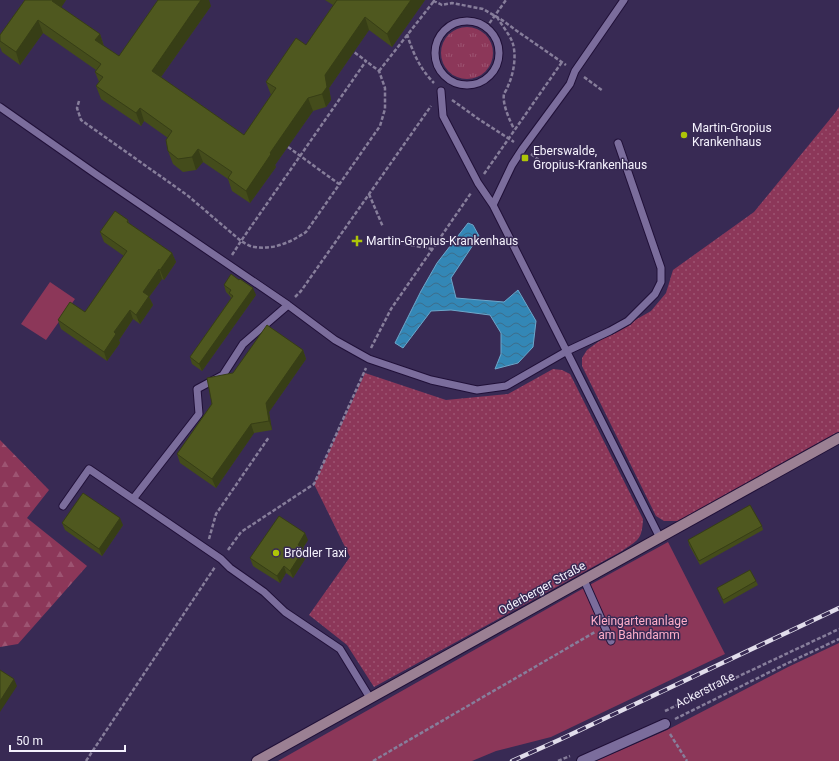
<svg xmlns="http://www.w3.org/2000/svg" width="839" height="761" font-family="Roboto,sans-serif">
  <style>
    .grass { fill: url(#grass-dots) }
    .forest { fill: url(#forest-firs) }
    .park { fill: url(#park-tufts) }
    .garden { fill: #8c3759 }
    .water { fill: url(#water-waves); stroke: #6da7cb }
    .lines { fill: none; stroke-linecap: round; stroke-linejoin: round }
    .service-casing { stroke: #201038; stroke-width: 9 }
    .minor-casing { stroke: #201038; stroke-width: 12 }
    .secondary-casing { stroke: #201038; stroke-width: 12 }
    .path { stroke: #877e9b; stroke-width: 2.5; stroke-dasharray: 4 2; stroke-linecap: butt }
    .service { stroke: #7b6d9c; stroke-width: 7 }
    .minor { stroke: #7b6d9c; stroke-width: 10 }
    .secondary { stroke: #9b8093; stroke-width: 10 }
    .rail-casing { stroke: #e1ddeb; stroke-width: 4.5 }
    .rail { stroke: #382a54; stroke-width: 3; stroke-dasharray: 9; stroke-linecap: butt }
    .wall { fill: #444c1b }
    .shaded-wall { fill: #373e16 }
    .building { fill: #4f581f; stroke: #373e16 }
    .poi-dot { fill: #aec508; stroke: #382a54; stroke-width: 1.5 }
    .labels { text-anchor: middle; stroke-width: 3; stroke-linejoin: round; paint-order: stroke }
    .poi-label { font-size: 12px; fill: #f5f2fd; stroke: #382a54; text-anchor: start }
    .street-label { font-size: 12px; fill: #f5f2fd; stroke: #382a54 }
    .park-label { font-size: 12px; fill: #feaec9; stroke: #382a54 }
  </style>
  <defs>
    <pattern id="grass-dots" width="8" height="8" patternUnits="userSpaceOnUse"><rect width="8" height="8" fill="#8c3759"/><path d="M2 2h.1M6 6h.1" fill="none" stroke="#9d5472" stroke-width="1.8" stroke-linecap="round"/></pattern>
    <pattern id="forest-firs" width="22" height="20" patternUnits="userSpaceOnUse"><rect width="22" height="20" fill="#8c3759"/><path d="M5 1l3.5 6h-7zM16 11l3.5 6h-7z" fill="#9d5472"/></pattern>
    <pattern id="park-tufts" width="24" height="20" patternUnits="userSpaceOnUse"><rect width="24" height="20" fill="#8c3759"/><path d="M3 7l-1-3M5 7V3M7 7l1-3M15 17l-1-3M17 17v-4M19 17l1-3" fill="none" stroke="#9d5472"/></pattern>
    <pattern id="water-waves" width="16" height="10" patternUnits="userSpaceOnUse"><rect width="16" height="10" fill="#3387b6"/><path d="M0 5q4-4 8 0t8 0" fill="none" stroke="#3c6e8c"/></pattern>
  </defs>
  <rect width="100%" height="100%" fill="#382a54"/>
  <path class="grass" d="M839 107V432L681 521H664L656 516 582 366V358L587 350 602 339 651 311 666 293 673 270 754 212 835 113Z
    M553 369 562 370 570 374 643 519C642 540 638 540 622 551L374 687 347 645 309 615 350 557 314 484 365 373 446 400 508 394Z"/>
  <path class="forest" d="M0 440 49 490 27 518 87 566 18 644 0 647Z"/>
  <path class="park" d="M441 53a26 26 0 1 1 52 0a26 26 0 1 1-52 0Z"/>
  <path class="garden" d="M50 282 75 299 46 340 21 324Z
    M668 542 725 654 551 737 496 751 472 761H278L575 593Z
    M839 643V761H596L667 730 788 667Z"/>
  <path class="water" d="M468 223 473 225 479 236 451 278 456 298 504 302 518 290 536 321 533 347 518 363 495 369 501 354V333L490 315 451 310 431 311 403 348 395 343 421 291 437 263Z"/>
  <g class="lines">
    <defs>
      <path id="service" d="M624 0 575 71 570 84 523 148 512 165 493 205 571 360 660 538
        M435 53a32 32 0 1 1 64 0a32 32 0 1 1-64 0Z
        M441 91 443 116 478 183 493 205
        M0 107 97 175 288 305 335 340 369 359 431 380 477 390 506 386 567 351 610 331 628 321 655 294 661 282V268L618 143
        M133 499 221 559 230 568 264 592 285 612 340 649 370 698
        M63 506 89 469 133 499 199 414 197 389 223 375 243 344 288 305
        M584 580 611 641"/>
      <path id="minor" d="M582 761 665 724"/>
      <path id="secondary" d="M257 761 839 438"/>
    </defs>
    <use href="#service" class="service-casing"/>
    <use href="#minor" class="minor-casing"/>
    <use href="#secondary" class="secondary-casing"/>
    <path class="path" d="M434 0V1L442 5 452 3 483 9 502 20 517 31 566 65
      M497 17C501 24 509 34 512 41 517 54 514 73 508 86 507 89 505 92 504 94 502 104 510 121 514 129
      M486 28 506 0
      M407 34C413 53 420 69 434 83
      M379 71 434 1
      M584 77 603 91
      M452 100 477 118 514 142
      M79 101 77 108 81 120 187 195 241 241 366 61 354 52
      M288 147 339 184
      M531 154 545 165
      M484 174 562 62
      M369 194 383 227
      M405 244 432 249
      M232 255 241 241C245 243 250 247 255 247 274 250 291 242 306 232L380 126 385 109V88L379 71 366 61
      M295 297 301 291 431 106
      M371 348 391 309 471 193
      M209 539 216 514 269 437
      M228 550 241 532 314 484 366 368
      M665 711 839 629
      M675 719 788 663 839 639
      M670 734 687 761
      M86 761 215 567
      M373 761 595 632
      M558 761 570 756"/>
    <use href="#service" class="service"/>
    <use href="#minor" class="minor"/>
    <use href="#secondary" class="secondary"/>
    <defs>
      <path id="rail" d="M512 761 559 740 839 608"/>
    </defs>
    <use href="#rail" class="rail-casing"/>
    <use href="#rail" class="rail"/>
  </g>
  <path class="wall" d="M25 0H66L61 7 100 34 104 46 119 56 211 6 161 77 244 135 271 95 266 82 306 45 333 5 325 0H425L392 47 369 30 329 88 331 100 326 107 313 111 275 165 276 167 250 203 232 191 228 179 203 162 196 170 183 172 173 164 168 151V138L144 121 141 126 101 99 96 86 99 82 95 72 96 70 43 33 20 65 2 52 0 47V35Z
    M128 220 129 223 172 253 176 262 164 280 162 279 149 297 153 305 140 324 133 319 119 340 120 343 107 361 61 329 58 320 85 312 124 256 104 242 100 232Z
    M224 285 256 295 202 371 192 364 190 357 231 298 229 295 226 292Z
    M303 350 306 359 269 412 272 430 254 433 216 488 180 463 177 454 233 373Z
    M62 523 123 525 102 556 65 530Z
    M762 526 763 530 700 565 689 545 688 540Z
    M308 540 303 548 307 556 293 578 286 573 280 583 253 566 250 558Z
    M756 581 758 585 724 604 717 588Z"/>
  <path class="shaded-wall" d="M53 0H66L57 14 52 1Z
    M201 0H209L211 6 156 84 152 71Z
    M411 0H425L392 47 387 34Z
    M365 17 369 30 329 88 331 100 326 107 322 94 325 75Z
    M38 20 43 33 20 65 16 52Z
    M100 34 104 47 95 40Z
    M308 98 313 111 275 165 276 167 250 203 246 191 270 153Z
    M140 108 144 121 141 126 136 113Z
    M198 149 203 162 196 170 192 157Z
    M172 253 176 262 164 280 160 270Z
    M159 269 162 279 149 297 153 305 140 324 136 315 143 292Z
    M253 288 256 295 202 371 199 364Z
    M130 310 133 319 119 340 120 343 107 361 104 352 114 332Z
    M303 350 306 359 269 412 272 430 269 421 266 403Z
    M251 424 254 433 216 488 212 479Z
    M120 518 123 525 102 556 99 549Z
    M305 533 308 540 300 552 298 545Z
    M304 549 307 556 293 578 290 571Z
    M284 566 286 573 280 583 277 576Z
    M14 679 17 686 0 712V701Z"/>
  <path class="building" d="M25 0H53L52 1 100 34 95 40 119 56 158 0H201L152 71 244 135 276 88 266 82 296 38 306 45 337 0H411L387 34 365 17 325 75 327 87 322 94 308 98 270 153 271 154 246 191 228 178 232 172 198 149 192 157 178 159 168 151 166 140 172 131 140 108 136 113 96 86 103 77 95 72 101 64 38 20 16 52 0 41V35Z
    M115 211 128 220 127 222 172 253 160 270 159 269 143 292 149 296 136 315 130 310 114 332 116 334 104 352 58 320 70 302 85 312 127 251 100 232Z
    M231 274 239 280 240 279 253 288 199 364 190 357 233 296 229 293 231 290 224 285Z
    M267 325 303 350 266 403 269 421 251 424 212 479 177 454 212 404 207 378 233 373Z
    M83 493 120 518 99 549 62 523Z
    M750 505 762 526 699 561 688 540Z
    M279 516 305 533 298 545 304 549 290 571 284 566 277 576 250 558Z
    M750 570 756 581 723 600 717 588Z
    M0 670 14 679 0 701Z"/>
  <g class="poi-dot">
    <circle cx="684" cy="135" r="4"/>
    <rect x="521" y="154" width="8" height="8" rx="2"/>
    <path d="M355 235h4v4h4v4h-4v4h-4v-4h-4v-4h4z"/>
    <circle cx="276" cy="553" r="4"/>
  </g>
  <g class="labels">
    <g class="poi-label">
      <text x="692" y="132">Martin-Gropius<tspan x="692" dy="14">Krankenhaus</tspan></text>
      <text x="533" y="155">Eberswalde,<tspan x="533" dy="14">Gropius-Krankenhaus</tspan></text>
      <text x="366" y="245">Martin-Gropius-Krankenhaus</text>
      <text x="284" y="557">Brödler Taxi</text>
    </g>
    <g class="street-label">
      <text transform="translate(542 588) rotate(-29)" y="4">Oderberger Straße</text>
      <text transform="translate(705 690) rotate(-27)" y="4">Ackerstraße</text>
    </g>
    <g class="park-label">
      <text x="639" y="625">Kleingartenanlage<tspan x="639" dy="14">am Bahndamm</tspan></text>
    </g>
  </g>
  <path d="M10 745v6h115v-6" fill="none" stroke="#f5f2fd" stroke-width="2"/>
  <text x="16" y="745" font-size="12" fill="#f5f2fd" stroke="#382a54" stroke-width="3" paint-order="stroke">50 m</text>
</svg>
